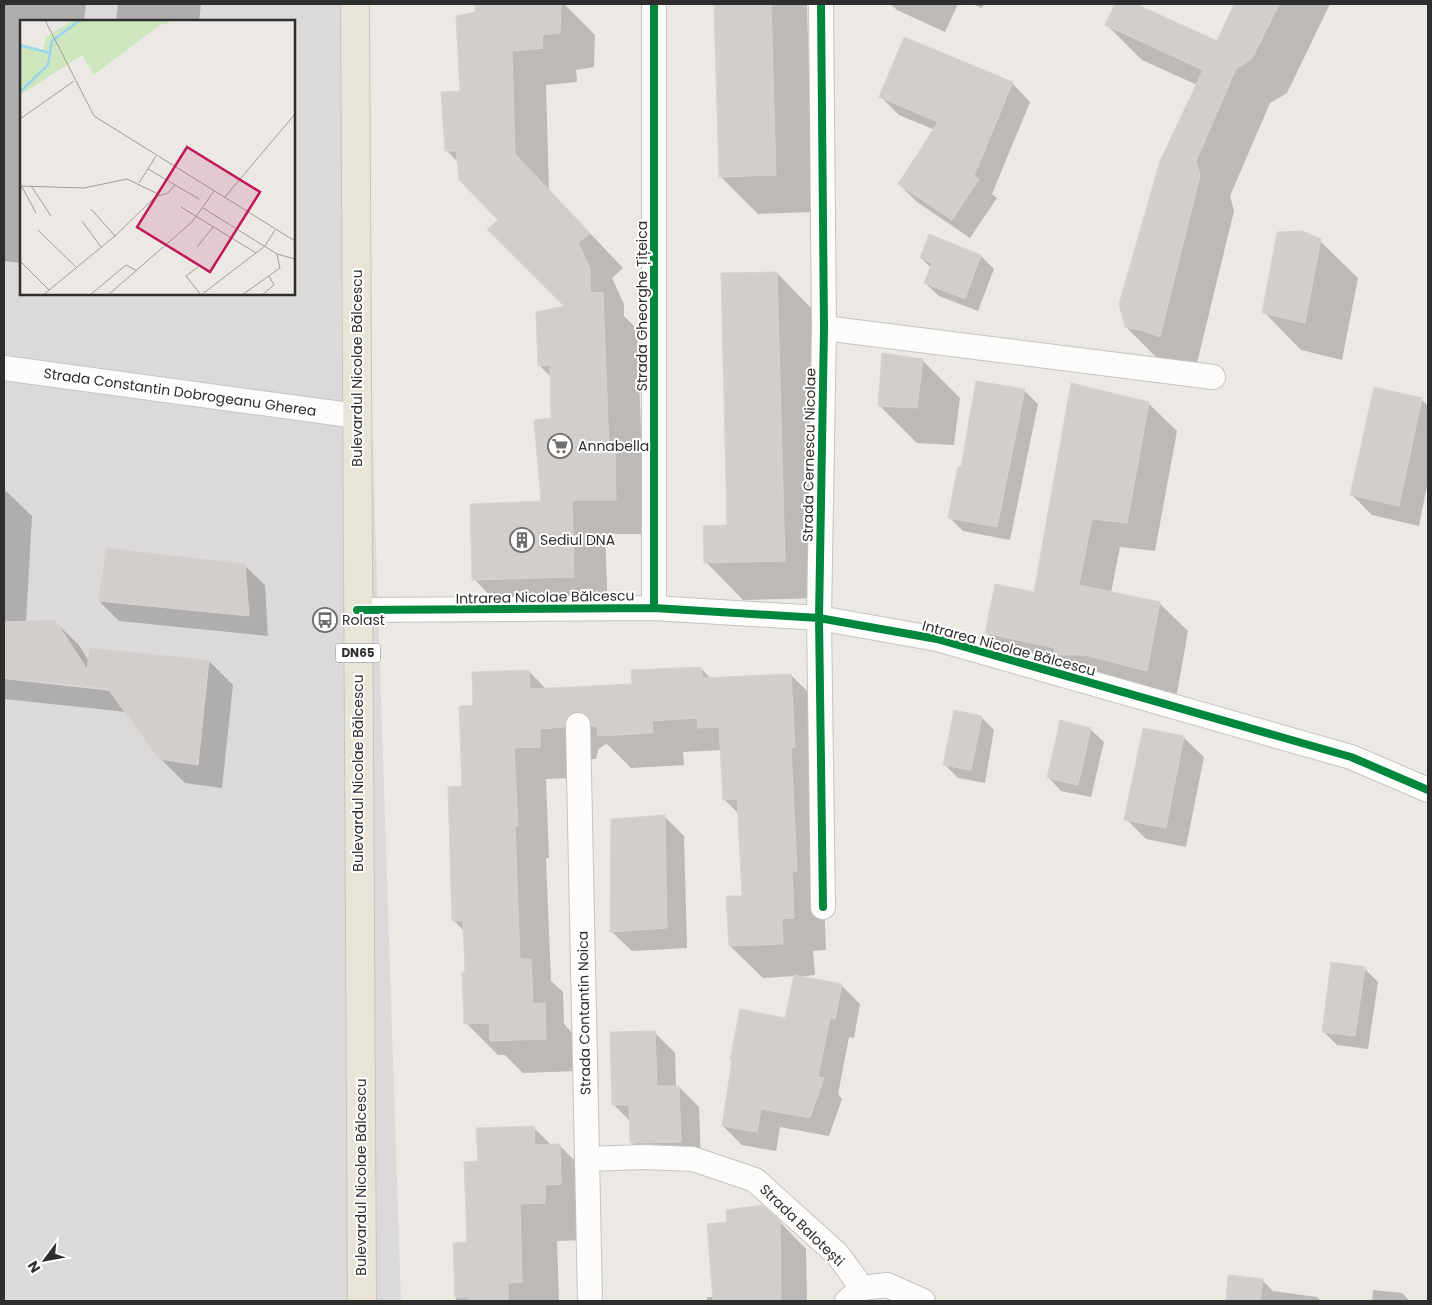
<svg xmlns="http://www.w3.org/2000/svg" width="1432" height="1305" font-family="Poppins,sans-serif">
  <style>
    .industrial { fill: #dcd9db; fill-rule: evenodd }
    .shadow { fill: #0003 }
    .building { fill: #d1cecb; stroke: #d7d4d0 }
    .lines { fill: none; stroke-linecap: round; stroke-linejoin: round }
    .street-casing { stroke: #c5c4c5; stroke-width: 26 }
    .primary-casing { stroke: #c6c5c4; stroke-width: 30 }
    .street { stroke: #fcfcfb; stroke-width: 24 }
    .primary { stroke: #e8e4d6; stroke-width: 28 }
    .cycleway-casing { stroke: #fff; stroke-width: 11 }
    .cycleway { stroke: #00873e; stroke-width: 8 }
    .labels { text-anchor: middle; stroke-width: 4; stroke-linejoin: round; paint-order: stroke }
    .shield { fill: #fff; stroke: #6d6d6d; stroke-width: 1 }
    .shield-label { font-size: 12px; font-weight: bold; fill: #2e2e2e }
    .street-label { font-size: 14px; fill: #2e2e2e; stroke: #fff }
    .poi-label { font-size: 14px; fill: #2e2e2e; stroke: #fff; text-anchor: start }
    .inset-river { fill: none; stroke: #99d6ec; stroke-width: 2.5 }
    .inset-road { fill: none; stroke: #a09e9b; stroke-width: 1 }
    .view { fill: #c2185b; fill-opacity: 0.15; stroke: #c2185b; stroke-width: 2.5 }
    .inset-edge { fill: none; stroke: #2e2e2e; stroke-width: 2.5 }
  </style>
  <rect width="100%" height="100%" fill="#ece8e4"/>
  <path class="industrial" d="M4 4H358L401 1301H4ZM21 21H294V294H21Z"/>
  <path class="shadow" d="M4 4H86L84 21H21V263L4 261Z
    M118 4H201L199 21H116Z
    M476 4H564L595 35 594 67 576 70 577 82 546 85 549 190 623 268 612 278 624 304V316L637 329 643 480 650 534H605L608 611 508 614 474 579 542 503 552 419V378L539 365 566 307 459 163 446 150 461 93 476 13Z
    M715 4H807L813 212 758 214 720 176Z
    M890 4H958L945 32 897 10Z
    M972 4H984L982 8Z
    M1117 4H1133L1217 42 1236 4H1330L1287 93 1270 103 1230 196 1234 211 1195 371 1161 362 1126 327 1197 85 1142 60 1107 25Z
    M1012 83 1030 102 992 194 997 198 970 238 917 202 899 184 935 130 899 115 880 96Z
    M1320 241 1358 278 1342 360 1301 350 1264 312Z
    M981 256 994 269 978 311 939 296 925 283 931 268 921 258Z
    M777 273 814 311 822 598 743 600 706 562 729 526Z
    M922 360 960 398 954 445 917 443 879 405Z
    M1024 390 1038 404 1010 540 963 531 949 517Z
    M1421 399 1428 406V480L1419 526 1372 515 1352 495Z
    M1148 403 1177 431 1155 551 1120 547 1111 593 1159 603 1188 631 1176 699 1015 661 986 633 1035 593Z
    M4 491 7 492 32 516 26 622 54 621 79 645 89 662 209 661 233 685 222 788 185 783 160 758 127 712 4 699V679L112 691 113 688 4 676Z
    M244 565 265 585 268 636 119 621 99 601Z
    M701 668 711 679 791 675 823 707 824 902 826 950 813 951 815 975 800 977 841 985 860 1004 854 1038 849 1037 838 1094 842 1099 829 1136 780 1127 776 1151 742 1145 723 1126 786 1019 794 976 763 978 730 946 743 897 739 814 724 799 722 750 683 752 684 765 631 768 607 744 604 745 598 750 596 759 571 760 572 778 546 779 549 858H546L551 981 563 992 564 1024 576 1037 578 1071 523 1073 505 1055H498L466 1023 467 973 465 932 453 920 464 787 474 707 529 671 546 689 633 685Z
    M981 717 994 730 985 783 958 778 944 764Z
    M1090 729 1104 742 1091 797 1061 791 1048 777Z
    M1183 737 1204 757 1186 847 1146 839 1126 819Z
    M664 816 684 836 687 948 632 951 611 931Z
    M1364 968 1378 982 1368 1049 1337 1045 1323 1031Z
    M655 1033 675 1053 676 1087H679L699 1107 701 1161 652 1163 632 1142 631 1122 614 1105Z
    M534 1128 551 1145H559L597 1183 582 1240 557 1241 559 1301H456L454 1244 468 1243 479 1163Z
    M780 1222 806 1249 807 1301H707V1297H714Z
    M1229 1277 1262 1280 1273 1291 1317 1297 1321 1301H1227Z
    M1373 1290 1402 1293 1410 1301H1372Z"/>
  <path class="building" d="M475 4H561L560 33 542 35 543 48 512 51 515 154 590 233 578 243 590 268V292L603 293 609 446 615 450 616 500H572L574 577 472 580 470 504 541 501 534 420 551 418 550 365 538 366 536 312 564 306 487 229 498 220 459 180 456 151H445L441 92 460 91 456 16 475 12Z
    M714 4H771L776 175 719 177Z
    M1115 4H1136L1217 41 1234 4H1279L1252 59 1236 69 1196 161 1200 175 1160 337 1144 331 1125 327 1119 304 1160 161 1203 70 1105 25Z
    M904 37 1013 82 974 176 979 179 952 220 898 184 938 122 879 97Z
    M1303 231 1321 239 1305 323 1262 313 1277 232Z
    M929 234 981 255 965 299 924 283 932 263 920 258Z
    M777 272 785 561 704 563 703 526 727 525 721 273Z
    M882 353 923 359 917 408 878 406Z
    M976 381 1025 389 997 527 948 518 958 466 961 467Z
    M1071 383 1149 402 1127 523 1092 519 1079 585 1160 602 1147 671 1085 655H1054L1055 648 985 633 995 584 1034 592Z
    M1374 387 1422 398 1399 506 1350 495Z
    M107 548 245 564 249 616 98 601Z
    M55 620 87 669 90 648 209 660 198 765 159 759 108 689 4 678V622Z
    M701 667 702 678 791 674 795 747H791L797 871H792L794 918 782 919 783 944 729 946 726 896H742L737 799 723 800 719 727 698 728 697 718 652 721 653 733 598 736 597 726H592L590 718 585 713 578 711 571 713 566 719 564 727 540 729V747L514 748 518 826H515L520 959H531L533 1004 545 1003 546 1039 490 1041 489 1023 464 1024 462 972H465L463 920 452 921 448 787 462 786 459 706 473 705 472 672 529 670 530 689 632 684 631 670Z
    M954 710 982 716 971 770 943 765Z
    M1060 720 1091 728 1078 785 1047 778Z
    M1143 728 1184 736 1166 828 1124 820Z
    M665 815 667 928 610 932 611 819Z
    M1331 962 1365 967 1355 1036 1322 1032Z
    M794 975 842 984 835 1019 830 1018 818 1077 824 1078 810 1118 761 1109 757 1132 722 1126 732 1060H730L740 1009 785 1018Z
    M655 1031 657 1086H679L681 1142 630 1143 629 1105H612L610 1032Z
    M534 1126 535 1145 560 1144 561 1184 545 1185V1203L520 1204 522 1282 508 1283V1301H469V1297L455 1298 453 1243 467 1242 464 1162 478 1161 476 1128Z
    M762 1205 780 1221 781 1301H713L707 1224 727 1222 726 1210Z
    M1228 1275 1263 1279 1260 1301H1226Z"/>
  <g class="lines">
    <defs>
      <path id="street" d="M821 4 824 328 819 618 823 907
        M824 328 1213 377
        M4 368 357 416
        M654 608V4
        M357 610 654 608 819 618 937 639 1351 757 1428 790
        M578 725 590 1301
        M587 1159 644 1157 693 1159 755 1180 838 1255 862 1288
        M847 1301 862 1288 887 1285 923 1301"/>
      <path id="primary" d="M355 4 362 1301"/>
    </defs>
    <use href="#street" class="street-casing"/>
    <use href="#primary" class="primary-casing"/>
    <use href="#street" class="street"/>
    <use href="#primary" class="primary"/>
    <defs>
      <path id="cycleway" d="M821 4 824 328 819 618 823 907
        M654 608V4
        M357 610 654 608 819 618 937 639 1351 757 1428 790"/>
    </defs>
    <use href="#cycleway" class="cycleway-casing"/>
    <use href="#cycleway" class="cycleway"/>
  </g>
  <defs>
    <symbol id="supermarket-ring" viewBox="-11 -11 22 22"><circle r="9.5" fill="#fff" stroke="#706f6e" stroke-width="1.5"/><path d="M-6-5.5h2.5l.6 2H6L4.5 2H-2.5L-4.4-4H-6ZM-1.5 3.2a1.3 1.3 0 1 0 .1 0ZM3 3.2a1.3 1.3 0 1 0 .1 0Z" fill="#706f6e"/></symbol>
    <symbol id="building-ring" viewBox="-11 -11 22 22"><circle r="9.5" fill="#fff" stroke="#706f6e" stroke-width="1.5"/><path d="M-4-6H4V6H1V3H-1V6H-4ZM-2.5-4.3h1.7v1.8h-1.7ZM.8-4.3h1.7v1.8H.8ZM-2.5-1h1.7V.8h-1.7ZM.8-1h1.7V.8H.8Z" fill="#706f6e"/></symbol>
    <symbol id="bus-ring" viewBox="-11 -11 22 22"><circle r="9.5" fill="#fff" stroke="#706f6e" stroke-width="1.5"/><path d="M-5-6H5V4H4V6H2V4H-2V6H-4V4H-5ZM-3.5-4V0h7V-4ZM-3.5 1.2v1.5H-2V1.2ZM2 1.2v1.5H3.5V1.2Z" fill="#706f6e"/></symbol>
  </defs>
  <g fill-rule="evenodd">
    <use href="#supermarket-ring" x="546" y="432" width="28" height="28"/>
    <use href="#building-ring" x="508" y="526" width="28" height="28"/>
    <use href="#bus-ring" x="311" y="606" width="28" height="28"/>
  </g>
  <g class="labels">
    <rect class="shield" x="335.5" y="643.5" width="45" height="19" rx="4"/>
    <g class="shield-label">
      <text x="358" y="657">DN65</text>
    </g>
    <g class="street-label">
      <text transform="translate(642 306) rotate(-90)" y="5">Strada Gheorghe Țițeica</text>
      <text transform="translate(357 368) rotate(-90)" y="5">Bulevardul Nicolae Bălcescu</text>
      <text transform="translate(180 392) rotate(8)" y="5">Strada Constantin Dobrogeanu Gherea</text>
      <text transform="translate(809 455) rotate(-89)" y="5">Strada Cernescu Nicolae</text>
      <text transform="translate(545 597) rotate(-1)" y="5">Intrarea Nicolae Bălcescu</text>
      <text transform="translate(1009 648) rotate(15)" y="5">Intrarea Nicolae Bălcescu</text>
      <text transform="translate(358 773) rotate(-90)" y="5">Bulevardul Nicolae Bălcescu</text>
      <text transform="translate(584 1013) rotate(-91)" y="5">Strada Contantin Noica</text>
      <text transform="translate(361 1177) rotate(-90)" y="5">Bulevardul Nicolae Bălcescu</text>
      <text transform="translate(802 1225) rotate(44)" y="5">Strada Balotești</text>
    </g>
    <g class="poi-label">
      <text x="578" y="451">Annabella</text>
      <text x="540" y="545">Sediul DNA</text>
      <text x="342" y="625">Rolast</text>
    </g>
  </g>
  <g transform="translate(20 20)">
    <rect width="275" height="275" fill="#ece8e4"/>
    <path d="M53 0H144L150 3 140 5 74 55 62 35 0 75V24L23 31 26 17Z" fill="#cee6be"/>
    <path class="inset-river" d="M0 25 30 33M0 72 28 45 32 21 60 0"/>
    <path class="inset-road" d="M25 0 74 96 275 221M0 99 54 61M128 149 179 179M119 163 136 136M0 166 64 168 107 159 138 174 95 216 23 275M2 167 16 193M12 167 31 196M138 176 148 173 155 165M205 177 275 94M161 187 236 233M183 188 257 234 275 239M71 189 95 216M62 201 81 227M18 210 56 247M177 227 193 207M0 241 29 270M178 247 166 256 181 275M70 275 106 245 117 251M88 275 172 202 194 171M181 275 245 226 255 210M222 275 260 248 257 234M242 275 254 265 249 256"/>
    <path class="view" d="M167 127 240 172 190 252 117 207Z"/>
    <rect width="275" height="275" class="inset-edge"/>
  </g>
  <rect width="1432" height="1305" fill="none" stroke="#2e2e2e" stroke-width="10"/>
  <g transform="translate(45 1260) rotate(238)" stroke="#ffffff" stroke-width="4" paint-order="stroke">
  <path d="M0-4L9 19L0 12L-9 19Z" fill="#2e2e2e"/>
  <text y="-8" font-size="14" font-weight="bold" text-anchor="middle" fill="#2e2e2e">N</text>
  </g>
</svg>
